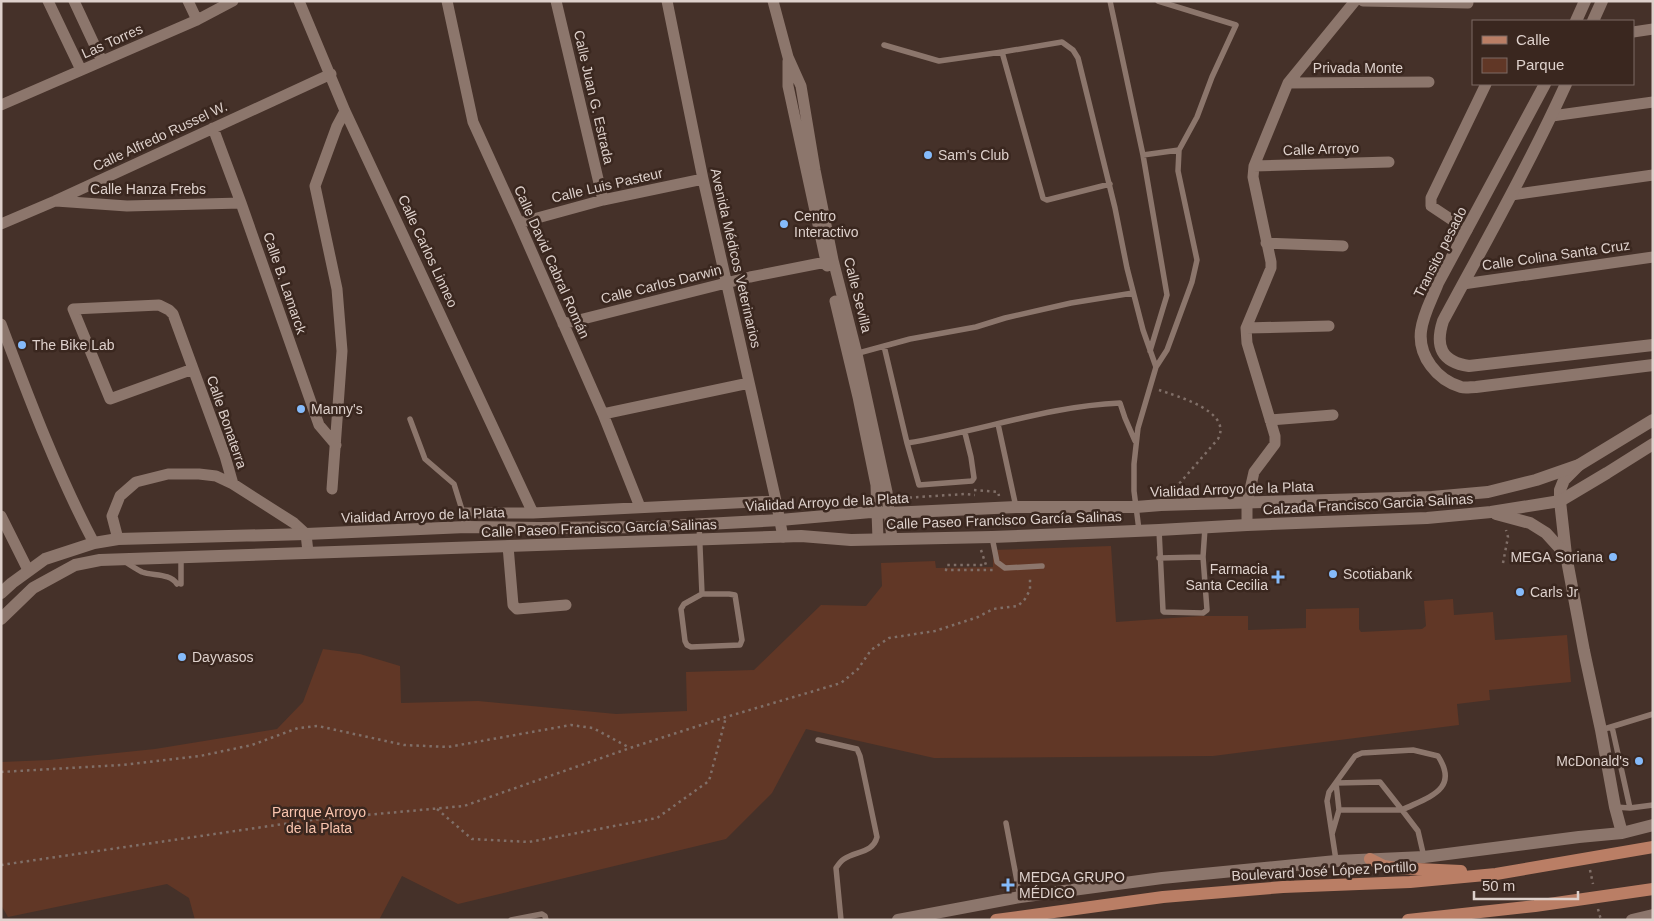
<svg xmlns="http://www.w3.org/2000/svg" width="1654" height="921" font-family="Arial,sans-serif">
  <style>
    .green { fill: #613726 }
    .lines { fill: none; stroke-linecap: round; stroke-linejoin: round }
    .path { stroke: #806f68; stroke-width: 2.5; stroke-dasharray: 2.5 4; stroke-linecap: butt }
    .service { stroke: #8c766c; stroke-width: 5.5 }
    .minor { stroke: #8c766c; stroke-width: 11 }
    .tertiary { stroke: #8c766c; stroke-width: 12 }
    .secondary { stroke: #8c766c; stroke-width: 12 }
    .primary { stroke: #ba7e65; stroke-width: 12 }
    .poi-dot { fill: #85bbfb; stroke: #3a271f; stroke-width: 2 }
    .labels { text-anchor: middle; stroke-width: 5; stroke-linejoin: round; paint-order: stroke }
    .street-label { font-size: 14px; fill: #ded1cc; stroke: #3a271f }
    .poi-label { font-size: 14px; fill: #ded1cc; stroke: #3a271f; text-anchor: start }
    .park-label { font-size: 14px; fill: #f9c4ae; stroke: #3a271f }
  </style>
  <rect width="100%" height="100%" fill="#453129"/>
  <path class="green" d="M1111 546 1116 622 1201 616H1248V630L1306 628V609L1359 608V629L1361 632 1422 629 1426 626 1424 601 1453 599 1454 615 1493 612 1495 640 1567 635 1571 682 1489 690 1490 700 1457 704 1459 725 1213 756 934 758 806 729 772 793 726 839 458 904 402 876 379 920H195L189 898 167 884 8 917 1 905V762L49 760 155 749 277 729 303 702 323 649 360 654 400 666 401 703 478 701 616 714 687 711 686 672 754 670 821 605 866 606 882 586 881 563 935 561 936 568 993 567V550Z"/>
  <g class="lines">
    <path class="path" d="M1159 390C1176 396 1233 411 1218 439L1172 492
      M974 490 998 492 999 496
      M903 498 965 494 975 495
      M981 550 986 565H947L946 570H993
      M1503 563 1508 537 1506 530
      M1 772 122 765 200 756 252 745 298 728 318 726 404 745 448 747 571 725 593 728 630 748
      M437 809 472 839 529 842 657 818 709 781 726 717
      M1 865 311 820 464 806 630 748 726 717 841 683 858 669 871 650 889 638 935 631 978 617 993 609 1018 606 1025 599 1030 590V576
      M1590 870 1593 884
      M1598 909 1601 920"/>
    <path class="service" d="M1110 1 1143 155 1167 295 1150 351
      M884 45 939 61 1002 52 1062 42 1073 50 1078 58 1115 208 1127 268 1143 330 1156 367
      M1002 52 1043 198 1047 200 1110 184
      M1143 155 1179 150
      M884 346 907 443 919 485 972 481 974 478 971 457 965 433
      M855 354 910 339 976 327 1005 318 1071 303 1133 293
      M410 419 425 459 454 484 463 513
      M998 424 1016 507
      M907 443C978 432 1048 406 1120 403L1125 418 1135 441
      M699 524 702 594
      M1139 530 1134 491V464L1138 428 1156 367 1167 350 1192 282 1197 260 1178 171 1179 150 1197 117 1212 77 1236 25 1158 1
      M1159 530 1163 611 1164 612 1203 613 1207 610 1203 557 1205 528
      M992 537 997 562 1005 568 1042 566
      M1159 558 1203 557
      M124 561C130 565 136 569 142 572 153 576 170 573 177 584
      M181 584V557
      M702 594H729L735 595 742 640 740 645 691 647 687 645 685 641 681 609 684 604Z
      M1612 727 1630 808
      M1601 730 1653 714
      M818 740 857 749 860 756 877 837C873 853 856 851 844 859 841 861 838 865 836 868L841 920
      M1615 807 1630 808 1653 805
      M1006 823 1020 897
      M1332 834 1327 801 1329 792 1355 756 1362 753 1413 750 1438 756C1460 790 1428 797 1402 810L1380 782 1336 783 1339 810
      M1336 860 1332 834 1339 810H1402L1418 831 1424 857
      M511 920 542 914 545 916 546 920"/>
    <path class="minor" d="M48 1 81 70
      M74 1 102 61
      M188 1 197 20
      M299 1 345 111 533 513
      M447 1 473 122 519 223 603 414 640 507
      M556 1 603 200
      M667 1 703 179 776 501 783 537
      M773 1 788 57 801 86 815 170 833 260 857 354 887 492 892 539
      M1363 1 1468 3
      M1633 32 1653 29
      M788 61V86L827 266
      M1288 83 1429 82
      M1 105 197 20 233 1
      M1552 116 1653 102
      M213 128 241 203 319 425 336 445
      M1254 166 1389 162
      M1511 195 1653 175
      M56 201 127 206 241 203
      M519 223 603 200 703 179
      M1 224 55 201 331 74
      M1467 230 1431 206V198L1486 84
      M1266 243 1343 246
      M1463 284 1653 257
      M835 301 858 397 876 485 878 539
      M1 324C29 398 57 473 94 543
      M563 324 750 277 831 261
      M1246 328 1329 326
      M193 369 110 399 73 309 159 305 169 310 173 314 225 456 233 484
      M603 414 749 383
      M1270 420 1333 415
      M332 489 342 351 337 289 315 186 337 126 345 111
      M1 516 28 570
      M1247 525V503L1254 472 1275 444V436L1247 343 1246 328 1271 268V262L1253 177 1254 166 1288 83 1355 1
      M466 527 463 513H533L776 501
      M118 539 112 516 120 496 136 482 168 474H199L216 476 233 484 294 523 306 534 308 552
      M508 546 513 605 517 609 566 605"/>
    <path class="tertiary" d="M1579 465 1564 480 1560 490V501L1566 555 1584 651 1601 730 1615 807 1622 833
      M898 920 1020 897 1162 878 1336 861 1424 857 1579 837 1622 833 1653 825
      M1632 920 1653 915"/>
    <path class="secondary" d="M1576 21 1585 1
      M1593 21 1602 1
      M1545 84 1438 283C1432 299 1423 314 1421 331 1418 356 1437 380 1461 387 1465 388 1471 387 1476 387L1653 365
      M1566 84C1529 165 1485 243 1443 321 1435 346 1441 362 1469 366L1653 345
      M1496 514 1530 523 1546 533 1566 555
      M1 593 12 583 45 559 94 543 118 539 306 534 466 527 538 528 651 527 780 520 871 512 890 513 1016 507H1136L1161 505 1432 497 1488 492 1536 480 1579 465 1653 420
      M1 619 33 588 75 565 100 560 801 536 851 540 992 537 1159 530 1247 525 1427 518 1491 512 1560 501 1607 473 1653 444"/>
    <path class="primary" d="M1370 859 1384 866 1396 868 1461 871
      M996 920 1163 897 1283 887 1410 882 1496 874 1653 847
      M1408 920 1535 906 1653 889"/>
  </g>
  <g class="poi-dot">
    <circle cx="928" cy="155" r="5"/>
    <circle cx="784" cy="224" r="5"/>
    <circle cx="22" cy="345" r="5"/>
    <circle cx="301" cy="409" r="5"/>
    <circle cx="1613" cy="557" r="5"/>
    <circle cx="1333" cy="574" r="5"/>
    <path d="M1275.5 569.5h5v5h5v5h-5v5h-5v-5h-5v-5h5z"/>
    <circle cx="1520" cy="592" r="5"/>
    <circle cx="182" cy="657" r="5"/>
    <circle cx="1639" cy="761" r="5"/>
    <path d="M1005.5 877.5h5v5h5v5h-5v5h-5v-5h-5v-5h5z"/>
  </g>
  <g class="labels">
    <g class="street-label">
      <text transform="translate(112 41) rotate(-24)" y="5">Las Torres</text>
      <text x="1358" y="73">Privada Monte</text>
      <text transform="translate(594 97) rotate(77)" y="5">Calle Juan G. Estrada</text>
      <text transform="translate(160 136) rotate(-25)" y="5">Calle Alfredo Russel W.</text>
      <text transform="translate(1321 149) rotate(-2)" y="5">Calle Arroyo</text>
      <text transform="translate(607 185) rotate(-13)" y="5">Calle Luis Pasteur</text>
      <text x="148" y="194">Calle Hanza Frebs</text>
      <text transform="translate(428 251) rotate(65)" y="5">Calle Carlos Linneo</text>
      <text transform="translate(1440 252) rotate(-63)" y="5">Transito pesado</text>
      <text transform="translate(1556 255) rotate(-8)" y="5">Calle Colina Santa Cruz</text>
      <text transform="translate(736 258) rotate(77)" y="5">Avenida Médicos Veterinarios</text>
      <text transform="translate(552 262) rotate(66)" y="5">Calle David Cabral Román</text>
      <text transform="translate(285 283) rotate(71)" y="5">Calle B. Lamarck</text>
      <text transform="translate(661 284) rotate(-14)" y="5">Calle Carlos Darwin</text>
      <text transform="translate(858 295) rotate(76)" y="5">Calle Sevilla</text>
      <text transform="translate(227 422) rotate(71)" y="5">Calle Bonaterra</text>
      <text transform="translate(1232 489) rotate(-2)" y="5">Vialidad Arroyo de la Plata</text>
      <text transform="translate(827 502) rotate(-3)" y="5">Vialidad Arroyo de la Plata</text>
      <text transform="translate(1368 504) rotate(-3)" y="5">Calzada Francisco Garcia Salinas</text>
      <text transform="translate(423 515) rotate(-2)" y="5">Vialidad Arroyo de la Plata</text>
      <text transform="translate(1004 520) rotate(-2)" y="5">Calle Paseo Francisco García Salinas</text>
      <text transform="translate(599 528) rotate(-2)" y="5">Calle Paseo Francisco García Salinas</text>
      <text transform="translate(1324 871) rotate(-3)" y="5">Boulevard José López Portillo</text>
    </g>
    <g class="poi-label">
      <text x="938" y="160">Sam's Club</text>
      <text x="794" y="221">Centro<tspan x="794" dy="16">Interactivo</tspan></text>
      <text x="32" y="350">The Bike Lab</text>
      <text x="311" y="414">Manny's</text>
      <text x="1603" y="562" text-anchor="end">MEGA Soriana</text>
      <text x="1268" y="574" text-anchor="end">Farmacia<tspan x="1268" dy="16">Santa Cecilia</tspan></text>
      <text x="1343" y="579">Scotiabank</text>
      <text x="1530" y="597">Carls Jr</text>
      <text x="192" y="662">Dayvasos</text>
      <text x="1629" y="766" text-anchor="end">McDonald's</text>
      <text x="1019" y="882">MEDGA GRUPO<tspan x="1019" dy="16">MÉDICO</tspan></text>
    </g>
    <g class="park-label">
      <text x="319" y="817">Parrque Arroyo<tspan x="319" dy="16">de la Plata</tspan></text>
    </g>
  </g>
  <rect width="1654" height="921" fill="none" stroke="#ded1cc" stroke-width="5"/>
  <rect x="1472" y="20" width="162" height="65" fill="#3a271f" stroke="#7c6b64"/>
  <rect x="1482" y="36" width="25" height="8" fill="#ba7e65" stroke="#7c6b64"/>
  <text x="1516" y="45" font-size="15" fill="#ded1cc">Calle</text>
  <rect x="1482" y="58" width="25" height="15" fill="#613726" stroke="#7c6b64"/>
  <text x="1516" y="70" font-size="15" fill="#ded1cc">Parque</text>
  <path d="M1474 891v8h104v-8" fill="none" stroke="#ded1cc" stroke-width="2.5"/>
  <text x="1482" y="891" font-size="15" fill="#ded1cc" stroke="#3a271f" stroke-width="4" paint-order="stroke">50 m</text>
</svg>
